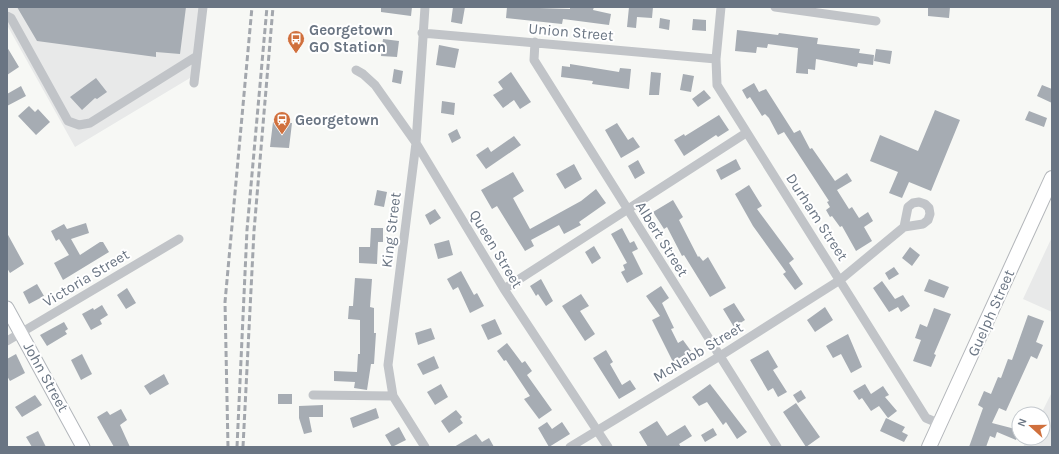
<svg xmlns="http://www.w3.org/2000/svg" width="1059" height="454" font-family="Karla,sans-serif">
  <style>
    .built { fill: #e8e9e9 }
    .building { fill: #a6acb3 }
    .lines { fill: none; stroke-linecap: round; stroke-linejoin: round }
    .secondary-casing { stroke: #b2b6bb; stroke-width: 15 }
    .primary-casing { stroke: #b3b6ba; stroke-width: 16 }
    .street { stroke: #c1c4c8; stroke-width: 9 }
    .secondary { stroke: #fff; stroke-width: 13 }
    .primary { stroke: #fff; stroke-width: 14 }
    .rail { stroke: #a3a7ad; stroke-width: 3; stroke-dasharray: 6 3; stroke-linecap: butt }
    .labels { text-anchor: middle; stroke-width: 4; stroke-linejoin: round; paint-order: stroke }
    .poi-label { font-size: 15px; font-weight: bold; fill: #6a7583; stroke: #fff; text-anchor: start }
    .street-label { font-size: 15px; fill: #6a7583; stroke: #fff }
  </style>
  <rect width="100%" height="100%" fill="#f7f8f5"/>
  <path class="built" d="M7 7H206L200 72 75 147 7 25Z
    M1052 237V312L1023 299Z
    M1052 392V447H1023L1028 438H1043V414H1041Z"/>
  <path class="building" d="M17 7H186L180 54 156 52V57L37 41Z
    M381 7H412L411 16 381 12Z
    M453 7H465L462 24 451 22Z
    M507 7 570 9V7H594L593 10 611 14 609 25 563 19 562 24 506 18Z
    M629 7H653L652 18 637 17 636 28 627 27Z
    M928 7H950L949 18 928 16Z
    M660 18 670 20 669 30 659 28Z
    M693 19 706 20V31L692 30Z
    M737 30 778 35 779 33 818 38 817 44 860 49 859 53 874 55 873 65 858 63 857 67 816 59 815 70 808 69V74L796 73 798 48 768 44 767 48 757 47 756 53 735 51Z
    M383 39 399 41 397 57 381 56Z
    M439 45 459 49 455 68 436 65Z
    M7 47 19 67 7 75Z
    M876 49 892 51 890 64 874 61Z
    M570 64 619 72 620 68 631 69 629 89 592 84 593 81 561 77 562 66 570 67Z
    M394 69 403 71 401 84 392 82Z
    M511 72 531 102 520 109 514 100 503 108 493 95 503 89 498 82Z
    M651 72 661 73 659 95H649Z
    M683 74 694 76 691 92 680 90Z
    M96 78 107 92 97 99 95 98 82 110 70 97Z
    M754 83 759 92 766 89 794 133 800 130 810 149 812 148 835 181 847 173 852 181 837 190 849 209 852 207 859 218 868 212 873 221 864 227 872 241 856 251 842 226 840 227 832 216 830 217 826 210 830 207 827 202 829 201 784 132 778 135 769 118 765 114 762 116 750 97 747 99 742 90Z
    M1042 85 1052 89V103L1037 96Z
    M21 86 26 96 7 106V94Z
    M704 90 711 98 698 107 692 99Z
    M442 101 455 103 454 115 441 113Z
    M29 106 35 112 38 109 50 122 36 135 18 116Z
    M935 110 960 120 931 191 909 182 902 198 889 193 898 172 870 161 880 135 918 151Z
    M1029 111 1047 118 1044 127 1025 120Z
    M719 115 729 130 718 137 716 135 684 156 674 140 684 134 685 136Z
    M273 122 292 123 289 148 270 147Z
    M617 123 628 140 633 137 640 147 621 158 605 130Z
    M457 129 461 138 452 143 448 134Z
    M514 136 521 145 486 169 476 155 488 147 491 152Z
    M736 159 741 169 721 180 716 170Z
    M638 160 645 173 635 179 628 166Z
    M574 164 582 179 565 189 556 174Z
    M513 172 524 191 513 198 530 229 581 201 596 189 606 203 579 222 581 225 564 234 559 225 531 240 534 246 525 251 497 206 492 209 481 190Z
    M749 185 762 206 757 209 794 259 789 263 803 284 795 290 783 274 786 272 753 226 735 194Z
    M377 190 387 192 384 207 374 205Z
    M673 200 683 217 679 220 698 257 699 256 703 261 708 257 726 288 710 297 684 255 682 256 667 227 664 229 653 212Z
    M435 209 441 218 430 225 425 215Z
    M86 223 89 233 71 239 80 255 100 242H103L109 252 63 280 54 263 69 255 59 239 56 241 51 231 64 224 67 229Z
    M371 228H383V242H378L377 264 359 263V247H370Z
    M622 228 630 243 634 241 638 249 632 252 643 274 627 283 621 272 625 270 623 265 627 263 611 234Z
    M7 233 24 264 10 273 7 268Z
    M449 240 453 255 438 259 434 244Z
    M594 246 601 258 592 264 585 252Z
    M910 247 920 255 912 266 902 258Z
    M894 267 899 274 889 280 885 273Z
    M461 271 474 295 477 293 484 306 470 313 458 287 453 290 447 279Z
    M355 278 372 279 370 307 374 308V333H376L374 364H371L367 390 354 388 355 382 334 381V371L357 372 358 354H360V320L348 319 349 306H353Z
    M541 279 553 301 546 306 538 294 536 296 530 286Z
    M929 279 949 287 944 298 924 291Z
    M882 281 895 299 903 295 910 306 901 312 898 307 889 312 873 288Z
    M37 284 44 296 29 304 23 292Z
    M661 286 669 298 662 303 674 328 671 329 678 343 683 340 691 351 673 362 652 320 660 316 646 296Z
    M127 288 136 303 126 309 117 295Z
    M581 294 589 306 580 311 595 334 585 341 562 306Z
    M734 303 745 320 734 327 723 309Z
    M102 305 108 315 100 320 102 324 91 330 82 314 93 308 94 310Z
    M825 307 833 320 815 332 807 320Z
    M934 308 951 314 934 354 936 355 931 367 913 361 921 340 915 338 920 324 927 327Z
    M1028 315 1044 321 1036 342 1043 345 1037 359 1031 356 1006 411 999 408 992 423 1019 430 1016 440 997 432 995 438 990 436 986 447H969L983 408 978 405 984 391 991 394 998 377 1001 378 1008 359 1012 360Z
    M495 319 502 334 488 340 481 325Z
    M64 322 68 329 65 331 67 334 47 346 40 335Z
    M431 328 435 339 418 345 415 333Z
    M848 334 862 367 851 373 841 354 833 358 826 346Z
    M507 343 522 363 525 361 532 371 527 375 552 410 539 419 524 399 530 396 506 360 504 361 497 351Z
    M606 350 613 362 610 364 622 385 630 380 636 389 619 399 593 358Z
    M768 350 778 367 773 370 787 392 778 397 773 388 768 391 750 360Z
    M16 354 25 373 10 381 7 376V359Z
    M82 354 92 374 81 380 71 360Z
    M434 356 439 368 423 375 417 364Z
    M164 374 169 384 150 395 144 386Z
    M441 384 448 397 435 405 427 392Z
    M710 384 747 432 737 439 726 422 723 425 707 402 699 406 692 397Z
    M865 384 871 394 883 386 889 395 885 397 897 411 888 418 879 406 871 411 862 398 859 400 853 391Z
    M801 390 806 398 798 403 793 395Z
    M278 394H292V404H278Z
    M35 395 42 405 22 417 15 407Z
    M796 403 820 437 806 447 783 412Z
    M323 405V417H309L312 432 304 434 299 418V406Z
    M376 408 379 418 353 428 350 418Z
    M121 409 127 420 120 425 130 447H114L97 417 107 411 110 415Z
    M456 410 462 417 460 419 463 423 449 433 441 421Z
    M886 418 905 427 902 432 908 435 904 442 880 431Z
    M657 421 667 436 685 425 692 436 679 444 681 447H648L639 432Z
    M547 422 552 429 562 422 570 434 549 447 538 428Z
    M399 427 406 440 392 447 385 435Z
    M713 428 717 435 705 442 701 435Z
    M38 431 46 447H32L26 437Z
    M476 434 482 442 489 438 494 447H454Z"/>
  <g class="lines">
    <defs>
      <path id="secondary" d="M7 308 83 447"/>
      <path id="primary" d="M929 447 1052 178"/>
    </defs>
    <use href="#secondary" class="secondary-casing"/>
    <use href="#primary" class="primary-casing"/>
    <path class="street" d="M721 7 716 59 717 85 926 418 940 424
      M775 7 876 21
      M7 16 11 18 68 121 79 125 90 123 197 56
      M422 33 716 59
      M535 42 534 60 777 447
      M356 70 363 74 375 85 416 143 504 289 608 447
      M194 83 203 7
      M504 289 746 133
      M7 341 179 239
      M313 395 393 396
      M425 447 393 396 388 365 416 143 425 7
      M570 447 720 356 840 280 904 227 923 224 928 220 930 214 929 208 925 204 919 202 913 203 908 207 904 227"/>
    <use href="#secondary" class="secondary"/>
    <use href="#primary" class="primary"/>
    <path class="rail" d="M228 447 225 302 252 7
      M237 447 247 230 267 7
      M243 447 254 231 273 7"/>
  </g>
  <defs>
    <symbol id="bus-pin" viewBox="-11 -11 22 30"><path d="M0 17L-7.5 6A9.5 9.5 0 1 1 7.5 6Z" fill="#d0703d" stroke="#fff"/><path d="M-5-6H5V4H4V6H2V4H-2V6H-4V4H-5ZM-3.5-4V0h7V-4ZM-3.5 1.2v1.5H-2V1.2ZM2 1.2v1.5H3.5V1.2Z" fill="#fff"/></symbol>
    <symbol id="station-pin" viewBox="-11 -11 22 30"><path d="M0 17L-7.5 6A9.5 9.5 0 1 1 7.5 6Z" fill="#d0703d" stroke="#fff"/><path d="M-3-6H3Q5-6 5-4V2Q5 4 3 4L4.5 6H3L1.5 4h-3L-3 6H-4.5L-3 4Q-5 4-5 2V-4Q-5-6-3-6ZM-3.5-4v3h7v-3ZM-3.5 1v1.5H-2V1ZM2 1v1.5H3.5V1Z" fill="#fff"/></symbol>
  </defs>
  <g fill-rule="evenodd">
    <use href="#bus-pin" x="286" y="29" width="20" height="27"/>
    <use href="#station-pin" x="272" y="110" width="20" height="27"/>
  </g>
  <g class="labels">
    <g class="poi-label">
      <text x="309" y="35">Georgetown<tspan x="309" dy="17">GO Station</tspan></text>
      <text x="295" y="125">Georgetown</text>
    </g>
    <g class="street-label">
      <text transform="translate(571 32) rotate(5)" y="5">Union Street</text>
      <text transform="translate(817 217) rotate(57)" y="5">Durham Street</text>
      <text transform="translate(391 230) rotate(-83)" y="5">King Street</text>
      <text transform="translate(662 239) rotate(58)" y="5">Albert Street</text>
      <text transform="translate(496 249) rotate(59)" y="5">Queen Street</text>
      <text transform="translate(86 278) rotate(-31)" y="5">Victoria Street</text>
      <text transform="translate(991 313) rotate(-66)" y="5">Guelph Street</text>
      <text transform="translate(698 352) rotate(-31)" y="5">McNabb Street</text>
      <text transform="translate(46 377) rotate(61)" y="5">John Street</text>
    </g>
  </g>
  <rect width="1059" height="454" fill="none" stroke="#6a7583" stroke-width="16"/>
  <g transform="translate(1031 426) rotate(291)"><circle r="19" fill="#ffffff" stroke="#c3c8cd"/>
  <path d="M0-3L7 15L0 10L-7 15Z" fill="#d0703d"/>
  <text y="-6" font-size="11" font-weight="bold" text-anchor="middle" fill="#6a7583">N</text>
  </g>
</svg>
